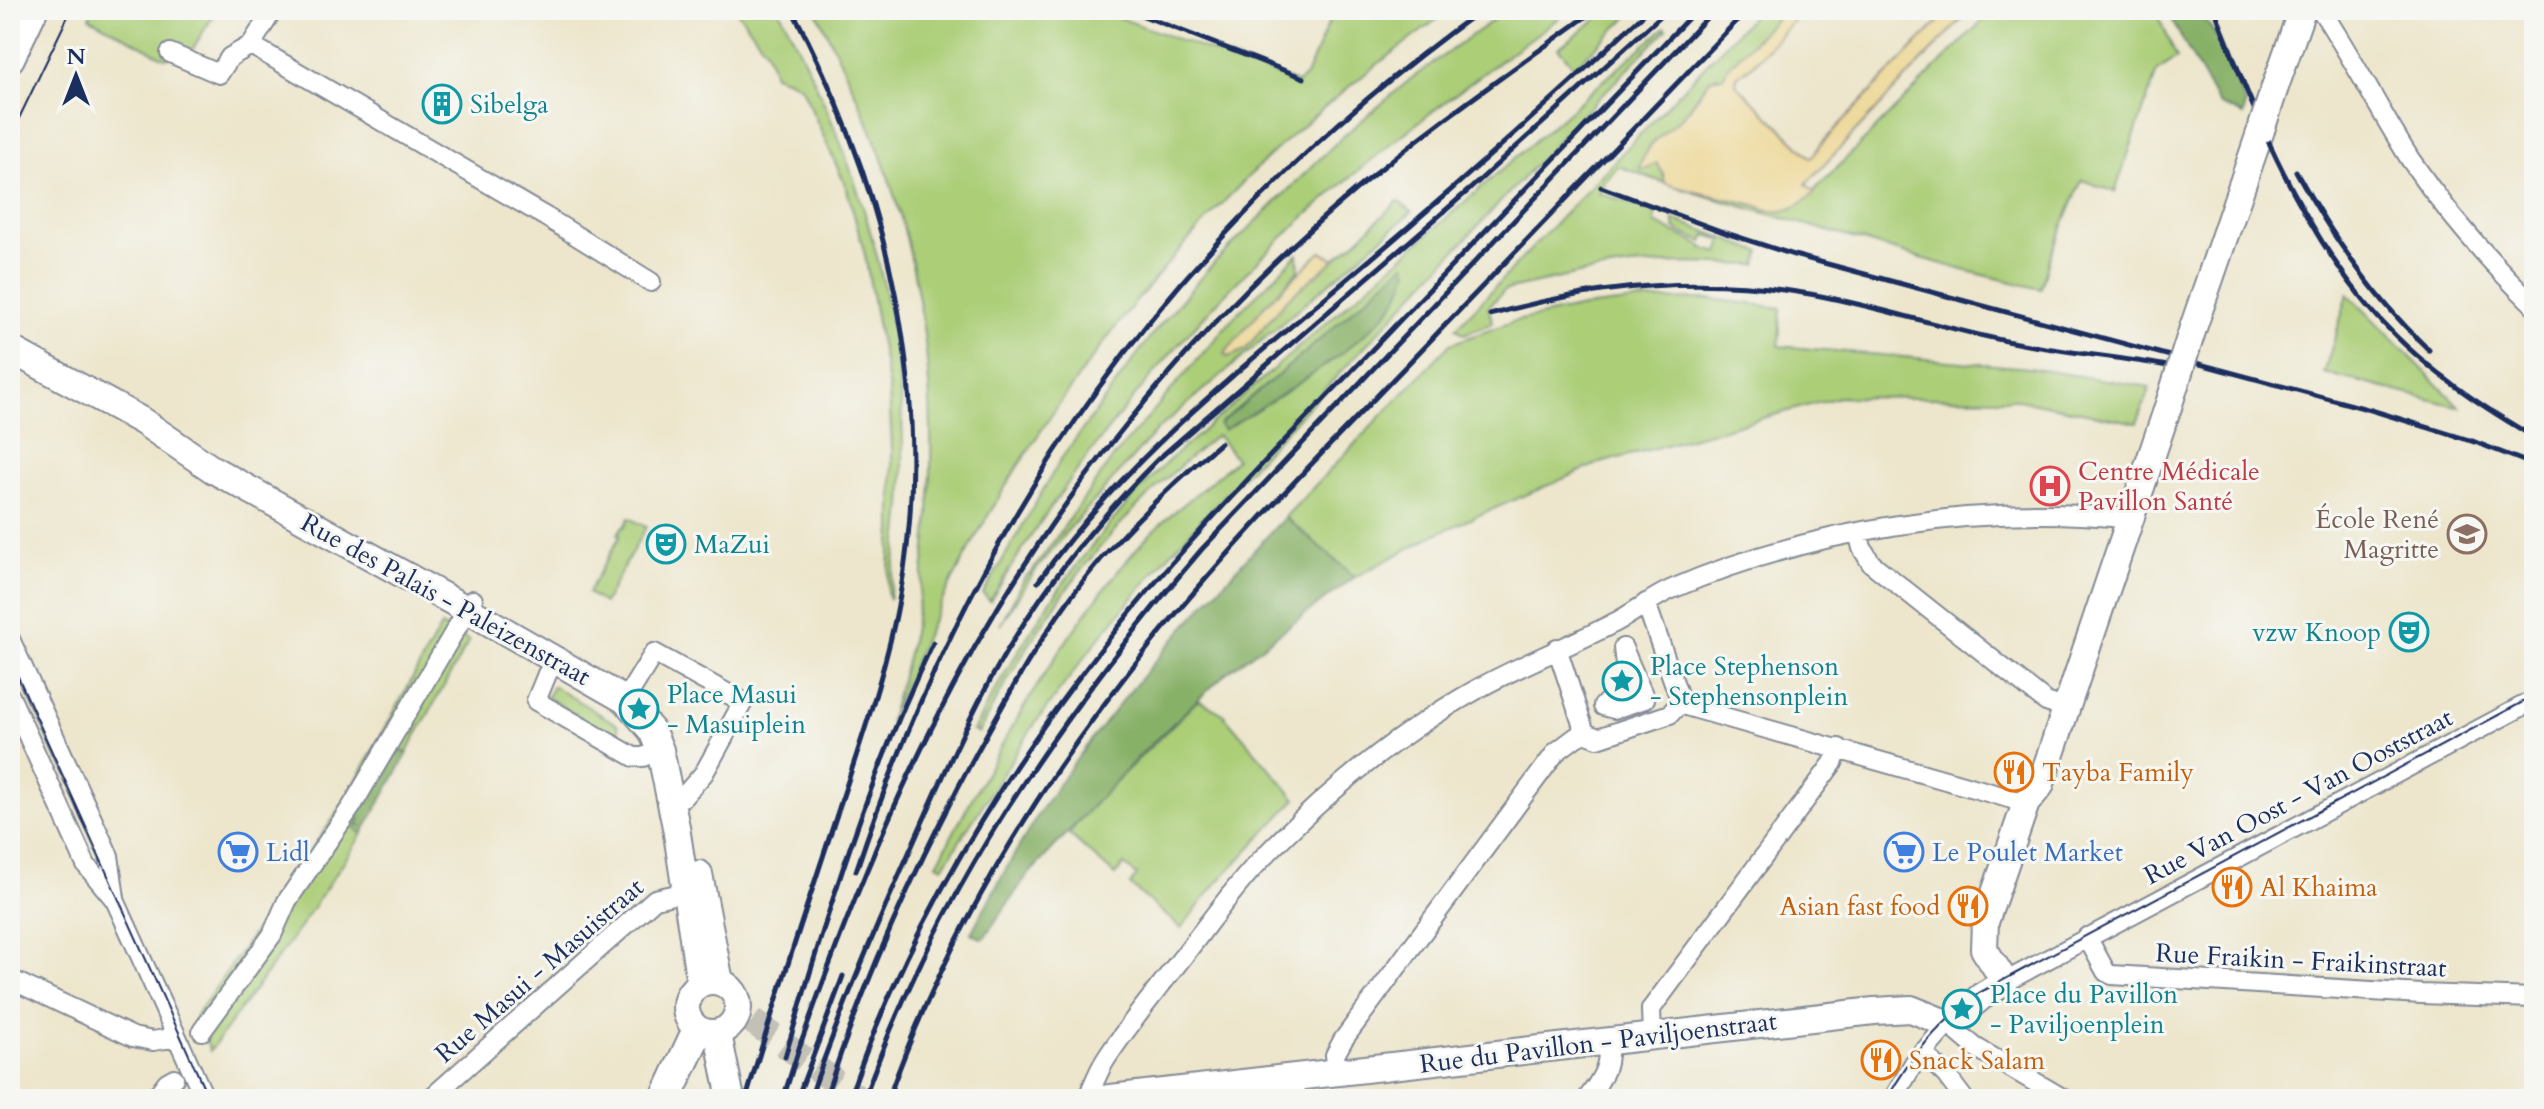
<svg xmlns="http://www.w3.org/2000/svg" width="2544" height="1109" font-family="Cardo,serif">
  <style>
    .green { fill: #abce77; stroke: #637e6a; stroke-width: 2; fill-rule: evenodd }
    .forest { fill: #88b168; stroke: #527063; stroke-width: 2 }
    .sand { fill: #eeda9e; stroke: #84847e; stroke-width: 2 }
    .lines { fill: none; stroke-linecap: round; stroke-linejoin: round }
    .secondary-tunnel { stroke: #c3c1b6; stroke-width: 26; stroke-dasharray: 26 13; stroke-linecap: butt }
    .street-casing { stroke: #848a95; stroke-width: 22 }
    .secondary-casing { stroke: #848a95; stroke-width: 30 }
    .primary-casing { stroke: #848a95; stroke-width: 32 }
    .street { stroke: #fff; stroke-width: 18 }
    .secondary { stroke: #fff; stroke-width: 26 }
    .primary { stroke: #fff; stroke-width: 28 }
    .tram { stroke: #1b2f5e; stroke-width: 2 }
    .rail { stroke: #1b2f5e; stroke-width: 5 }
    .secondary-bridge-casing { stroke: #848a95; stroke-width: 30; stroke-linecap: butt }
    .secondary-bridge { stroke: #fff; stroke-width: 26 }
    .labels { text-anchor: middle; stroke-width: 6; stroke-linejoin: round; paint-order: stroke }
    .culture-label { font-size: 26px; fill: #0d838f; stroke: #f6f6f2; text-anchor: start }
    .health-label { font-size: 26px; fill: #be3a42; stroke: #f6f6f2; text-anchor: start }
    .education-label { font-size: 26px; fill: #785e54; stroke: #f6f6f2; text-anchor: end }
    .street-label { font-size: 26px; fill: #1b2f5e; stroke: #f6f6f2 }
    .food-label { font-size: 26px; fill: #c56008; stroke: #f6f6f2; text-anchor: start }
    .shop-label { font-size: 26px; fill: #366cbe; stroke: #f6f6f2; text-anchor: start }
  </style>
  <rect width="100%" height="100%" fill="#f6f6f2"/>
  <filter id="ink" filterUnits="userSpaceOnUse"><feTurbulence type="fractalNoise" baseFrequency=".0125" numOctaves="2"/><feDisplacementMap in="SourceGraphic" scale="16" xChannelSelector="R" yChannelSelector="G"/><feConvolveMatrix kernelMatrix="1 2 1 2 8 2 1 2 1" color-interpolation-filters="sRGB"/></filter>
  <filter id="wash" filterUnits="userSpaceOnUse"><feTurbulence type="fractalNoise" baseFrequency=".006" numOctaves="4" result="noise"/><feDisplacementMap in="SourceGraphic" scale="32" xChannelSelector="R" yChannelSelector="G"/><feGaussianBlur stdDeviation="1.8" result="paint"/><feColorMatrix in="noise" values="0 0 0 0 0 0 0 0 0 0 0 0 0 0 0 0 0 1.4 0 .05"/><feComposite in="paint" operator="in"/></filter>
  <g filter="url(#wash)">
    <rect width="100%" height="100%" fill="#ede6cc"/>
    <path class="green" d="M91 10H215L216 11 189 55 164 58 90 18Z
      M736 10H779C857 155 907 314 903 480 903 520 895 560 889 600L887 592 892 530V449L889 390 883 356 865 255 847 189 802 88 791 81 774 75 766 50Z
      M816 10H1098L1298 83 1306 76 1334 10H1450C1380 61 1311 114 1250 175 1131 294 1027 436 950 585 927 629 908 677 889 723 899 686 911 649 917 611 941 477 935 331 896 201 876 134 846 72 816 10Z
      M1507 10H1570C1477 77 1384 145 1299 222 1180 331 1073 463 990 601L983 594 1061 459 1151 336 1210 267 1342 137 1412 78Z
      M1609 10H1635L1574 67 1558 48Z
      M1758 10H1785L1729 66 1723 77C1717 76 1717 75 1711 79 1701 86 1696 101 1688 110 1672 130 1644 141 1640 169L1657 162 1663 173 1665 183 1618 166 1603 184 1599 193 1655 212V223L1702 246V248L1719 253 1723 240 1706 235 1703 242 1681 233 1675 228 1673 219 1760 252 1757 265 1682 263 1630 266 1583 273 1505 290 1488 307 1493 323 1464 334 1456 328Z
      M1993 10H2156L2177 58 2157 71 2115 192 2082 180 2049 259 2041 289 1963 270 1682 189 1754 205 1766 210 1803 202Z
      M1665 27 1667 29 1583 114 1166 558 1099 638 1034 725 943 867 937 864C996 752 1057 640 1140 545 1168 513 1206 489 1236 459L1217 435C1106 523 1044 610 978 733L973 731C1028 627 1084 545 1167 462ZM1389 309 1339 355 1291 388 1219 424 1308 350Z
      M1398 201 1412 212 1157 430 1067 531 1033 574 1000 625 1025 577 1031 573 1112 459 1234 317 1298 254 1299 270 1266 304 1225 353 1228 357 1245 350 1285 301 1353 244Z
      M2348 294 2460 407 2324 373Z
      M1710 299 1781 308 1779 346 2029 368 2150 387 2137 423 2015 399 1839 397 1597 464 1438 533 1355 577 1285 517 1450 344 1515 321 1583 307 1646 300Z
      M629 518 646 527 604 603 588 593 620 536 618 534 622 527H624Z
      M441 626 469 641 357 842 300 927 210 1051 196 1016 346 800Z
      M553 686 618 725 620 741 547 697Z
      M1198 700 1222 713 1296 799 1217 883 1181 928 1130 885 1137 875 1124 865 1115 875 1069 834 1089 808Z"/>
    <path class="forest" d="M2166 10H2199L2218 39 2246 104 2243 115 2220 105 2216 100Z
      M1405 264 1408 271C1404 285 1398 299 1389 310 1346 358 1279 396 1224 430L1219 424 1308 350Z
      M1285 517 1355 577 1225 674 1143 752 1027 876 983 939 971 933C1001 878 1031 821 1068 771 1134 681 1209 598 1285 517Z
      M399 749 408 753 362 834 352 826V823L361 826 356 819H360L353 814 385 757 390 759 387 755 393 758V755H397Z"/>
    <path class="sand" d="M1785 10H1803L1752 66 1737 76 1736 84 1811 158 1823 142 1938 22 1953 10 1963 18 1806 184 1815 193C1805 201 1795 209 1782 211 1770 213 1762 207 1751 204 1722 197 1692 193 1665 183L1663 173 1657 163 1648 168 1640 170C1644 141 1671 131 1688 111 1696 101 1702 89 1711 79L1723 77 1729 66Z
      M1321 252 1335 259 1285 301 1245 350 1228 357 1224 354 1266 304Z"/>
  </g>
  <g filter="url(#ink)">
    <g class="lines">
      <path class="secondary-tunnel" d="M752 1021 859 1099"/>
      <defs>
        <path id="street" d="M273 10 251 45 546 217 651 282
          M2321 10C2353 58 2379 110 2410 159 2446 212 2488 260 2534 305
          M170 53 219 74 230 57 251 45
          M1858 532 1862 548 1871 563 2046 702 2067 709
          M1646 603 1678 694 1679 704
          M10 639 109 856 115 898
          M1557 648 1585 733
          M1623 648 1645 699 1614 709 1603 706 1627 681Z
          M557 660 547 674 536 701 634 757H643L660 750
          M10 696 86 865 115 900 205 1099
          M625 700 654 653 743 702 704 773 683 797
          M1679 704 2026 803
          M1585 733 1598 738 1670 714 1679 704
          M2087 937 2106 972 2112 975 2421 994 2534 998
          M10 979 133 1037 153 1041 177 1037
          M2005 982 2534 700
          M202 1031 272 935 287 901 352 806 473 600
          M1652 1036 1651 1009 1833 763 1839 748
          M1922 1052 1946 1075 1964 1099
          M1337 1072 1335 1055 1343 1040 1556 752 1576 737 1585 733
          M1295 1078 1296 1099
          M154 1099 167 1082 174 1078
          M430 1099 655 899 686 892
          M659 1099 693 1026
          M672 1099 703 1033
          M1087 1099C1093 1086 1098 1071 1106 1059 1128 1025 1154 994 1178 963 1203 931 1226 898 1253 868 1319 798 1396 734 1481 687 1523 664 1569 646 1612 624 1633 614 1651 598 1672 589 1812 529 1980 502 2131 519
          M1587 1099C1602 1079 1610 1067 1608 1041
          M1893 1099 1914 1063 1948 1024 1975 1047 2064 1099"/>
        <path id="secondary" d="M2275 87 2302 10
          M2193 328 2261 130
          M10 349 142 421 212 469 468 610 625 700 652 731 660 750 676 827 700 983
          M699 874 720 982
          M686 1007a26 26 0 1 1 52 0a26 26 0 1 1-52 0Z
          M718 1034 731 1099
          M1102 1099 1874 1011 1911 1009 1948 1024 1982 996 2005 982 1984 949 1985 922 2026 803 2040 786 2168 407"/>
        <path id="primary" d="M10 58 33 10"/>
      </defs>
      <use href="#street" class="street-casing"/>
      <use href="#secondary" class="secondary-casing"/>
      <use href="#primary" class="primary-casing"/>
      <use href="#street" class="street"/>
      <use href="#secondary" class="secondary"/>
      <use href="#primary" class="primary"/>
      <path class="tram" d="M10 137 71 10
        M10 659 209 1099
        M1887 1099C1911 1055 1940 1023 1979 993L2534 696"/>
      <path class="rail" d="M1128 10 1304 78
        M1210 10 1271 16H1347
        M2215 10C2252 109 2294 212 2360 296 2407 356 2470 400 2534 437
        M2296 171C2332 237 2374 298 2429 350
        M1601 187 1726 233 1794 255 2371 410 2475 442 2534 465
        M1490 315C1595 285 1702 275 1810 294 1878 306 1944 329 2011 342 2063 352 2116 357 2168 366
        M1038 582C1123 461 1233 376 1345 281 1448 194 1550 103 1648 10
        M856 871C975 512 1173 232 1481 10
        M799 1049C852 897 914 747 997 609 1091 453 1214 309 1354 191 1431 126 1514 69 1595 10
        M785 1057C826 916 869 775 933 643
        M746 1099C775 1000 808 903 840 805 863 735 887 667 900 595 936 394 887 187 792 10
        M783 1099 802 1039
        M797 1099 843 976
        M810 1099C839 1013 875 929 912 846 944 774 975 701 1017 634 1057 570 1104 513 1157 460L1470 189 1667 10
        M825 1099C865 978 917 862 978 750 1011 690 1044 630 1087 576 1127 526 1172 484 1220 443
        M849 1099C914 909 1024 737 1154 584 1220 506 1292 433 1363 359 1474 243 1585 126 1696 10
        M864 1099C938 890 1059 716 1202 549L1714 10
        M888 1099C949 929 1045 773 1159 634 1235 541 1319 456 1402 370 1517 250 1632 131 1747 10"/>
      <defs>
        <path id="secondary-bridge" d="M2261 130 2275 87
          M2168 407 2193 328"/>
      </defs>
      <use href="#secondary-bridge" class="secondary-bridge-casing"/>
      <use href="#secondary-bridge" class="secondary-bridge"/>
    </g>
  </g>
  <defs>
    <symbol id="building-ring" viewBox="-11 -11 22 22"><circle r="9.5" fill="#f6f6f2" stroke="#0f9aa8" stroke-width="1.5"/><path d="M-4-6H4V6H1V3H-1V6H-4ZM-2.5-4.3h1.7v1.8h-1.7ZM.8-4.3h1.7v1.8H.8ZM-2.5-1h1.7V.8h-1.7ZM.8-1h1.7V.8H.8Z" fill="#0f9aa8"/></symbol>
    <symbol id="hospital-ring" viewBox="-11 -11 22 22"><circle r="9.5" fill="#f6f6f2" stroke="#e0444e" stroke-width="1.5"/><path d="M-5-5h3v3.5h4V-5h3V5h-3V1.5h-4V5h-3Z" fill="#e0444e"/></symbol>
    <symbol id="school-ring" viewBox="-11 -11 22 22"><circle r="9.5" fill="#f6f6f2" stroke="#8d6e63" stroke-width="1.5"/><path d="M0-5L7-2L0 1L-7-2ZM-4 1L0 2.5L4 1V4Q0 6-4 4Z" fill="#8d6e63"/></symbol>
    <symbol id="theatre-ring" viewBox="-11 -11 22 22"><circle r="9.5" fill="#f6f6f2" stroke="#0f9aa8" stroke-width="1.5"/><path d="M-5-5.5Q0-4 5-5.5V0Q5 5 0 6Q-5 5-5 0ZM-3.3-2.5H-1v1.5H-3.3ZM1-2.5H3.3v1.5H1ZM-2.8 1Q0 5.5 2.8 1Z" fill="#0f9aa8"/></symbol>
    <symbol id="sight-ring" viewBox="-11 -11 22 22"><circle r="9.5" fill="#f6f6f2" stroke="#0f9aa8" stroke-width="1.5"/><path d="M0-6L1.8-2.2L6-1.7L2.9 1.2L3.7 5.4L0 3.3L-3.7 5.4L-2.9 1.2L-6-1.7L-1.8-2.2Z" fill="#0f9aa8"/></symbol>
    <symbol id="restaurant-ring" viewBox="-11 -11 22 22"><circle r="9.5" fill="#f6f6f2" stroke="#e8710a" stroke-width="1.5"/><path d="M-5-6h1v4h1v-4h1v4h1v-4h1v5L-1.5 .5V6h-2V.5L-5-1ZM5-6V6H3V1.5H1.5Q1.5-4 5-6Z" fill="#e8710a"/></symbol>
    <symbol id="supermarket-ring" viewBox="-11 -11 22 22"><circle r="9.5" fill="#f6f6f2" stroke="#3f7fe0" stroke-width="1.5"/><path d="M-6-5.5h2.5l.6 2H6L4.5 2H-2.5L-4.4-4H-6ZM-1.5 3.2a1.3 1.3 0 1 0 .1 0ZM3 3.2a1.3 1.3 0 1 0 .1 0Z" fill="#3f7fe0"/></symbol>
  </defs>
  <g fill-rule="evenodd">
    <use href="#building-ring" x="420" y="82" width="44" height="44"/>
    <use href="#hospital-ring" x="2028" y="464" width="44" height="44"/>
    <use href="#school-ring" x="2445" y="512" width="44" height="44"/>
    <use href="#theatre-ring" x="644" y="522" width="44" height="44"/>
    <use href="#theatre-ring" x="2387" y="610" width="44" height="44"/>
    <use href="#sight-ring" x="1600" y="659" width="44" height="44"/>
    <use href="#sight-ring" x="617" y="687" width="44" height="44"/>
    <use href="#restaurant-ring" x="1992" y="750" width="44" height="44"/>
    <use href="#supermarket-ring" x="216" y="830" width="44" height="44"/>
    <use href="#supermarket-ring" x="1882" y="830" width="44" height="44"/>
    <use href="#restaurant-ring" x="2210" y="865" width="44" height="44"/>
    <use href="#restaurant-ring" x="1946" y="884" width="44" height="44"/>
    <use href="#sight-ring" x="1940" y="987" width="44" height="44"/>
    <use href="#restaurant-ring" x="1859" y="1038" width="44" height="44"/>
  </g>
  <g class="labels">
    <g class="culture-label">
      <text x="470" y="113">Sibelga</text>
      <text x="694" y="553">MaZui</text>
      <text x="2381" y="641" text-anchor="end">vzw Knoop</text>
      <text x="1650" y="675">Place Stephenson<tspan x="1650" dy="30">- Stephensonplein</tspan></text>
      <text x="667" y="703">Place Masui<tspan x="667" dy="30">- Masuiplein</tspan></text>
      <text x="1990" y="1003">Place du Pavillon<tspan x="1990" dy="30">- Paviljoenplein</tspan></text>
    </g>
    <g class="health-label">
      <text x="2078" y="480">Centre Médicale<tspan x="2078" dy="30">Pavillon Santé</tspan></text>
    </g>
    <g class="education-label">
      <text x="2439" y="528">École René<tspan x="2439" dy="30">Magritte</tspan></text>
    </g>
    <g class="street-label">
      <text transform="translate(446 599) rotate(29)" y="9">Rue des Palais - Paleizenstraat</text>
      <text transform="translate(2298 796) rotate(-28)" y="9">Rue Van Oost - Van Ooststraat</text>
      <text transform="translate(2301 960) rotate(3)" y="9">Rue Fraikin - Fraikinstraat</text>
      <text transform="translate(539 970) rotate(-41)" y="9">Rue Masui - Masuistraat</text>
      <text transform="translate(1598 1042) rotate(-7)" y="9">Rue du Pavillon - Paviljoenstraat</text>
    </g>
    <g class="food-label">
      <text x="2042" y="781">Tayba Family</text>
      <text x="2260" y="896">Al Khaima</text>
      <text x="1940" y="915" text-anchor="end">Asian fast food</text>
      <text x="1909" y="1069">Snack Salam</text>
    </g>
    <g class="shop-label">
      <text x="266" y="861">Lidl</text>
      <text x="1932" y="861">Le Poulet Market</text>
    </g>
  </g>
  <rect width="2544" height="1109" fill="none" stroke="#f6f6f2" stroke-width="40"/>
  <g transform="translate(76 76)" stroke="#f6f6f2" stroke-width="6" paint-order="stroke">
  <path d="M0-6L14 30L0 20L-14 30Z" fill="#1b2f5e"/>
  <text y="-12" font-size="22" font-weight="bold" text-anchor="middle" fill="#1b2f5e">N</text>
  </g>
</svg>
